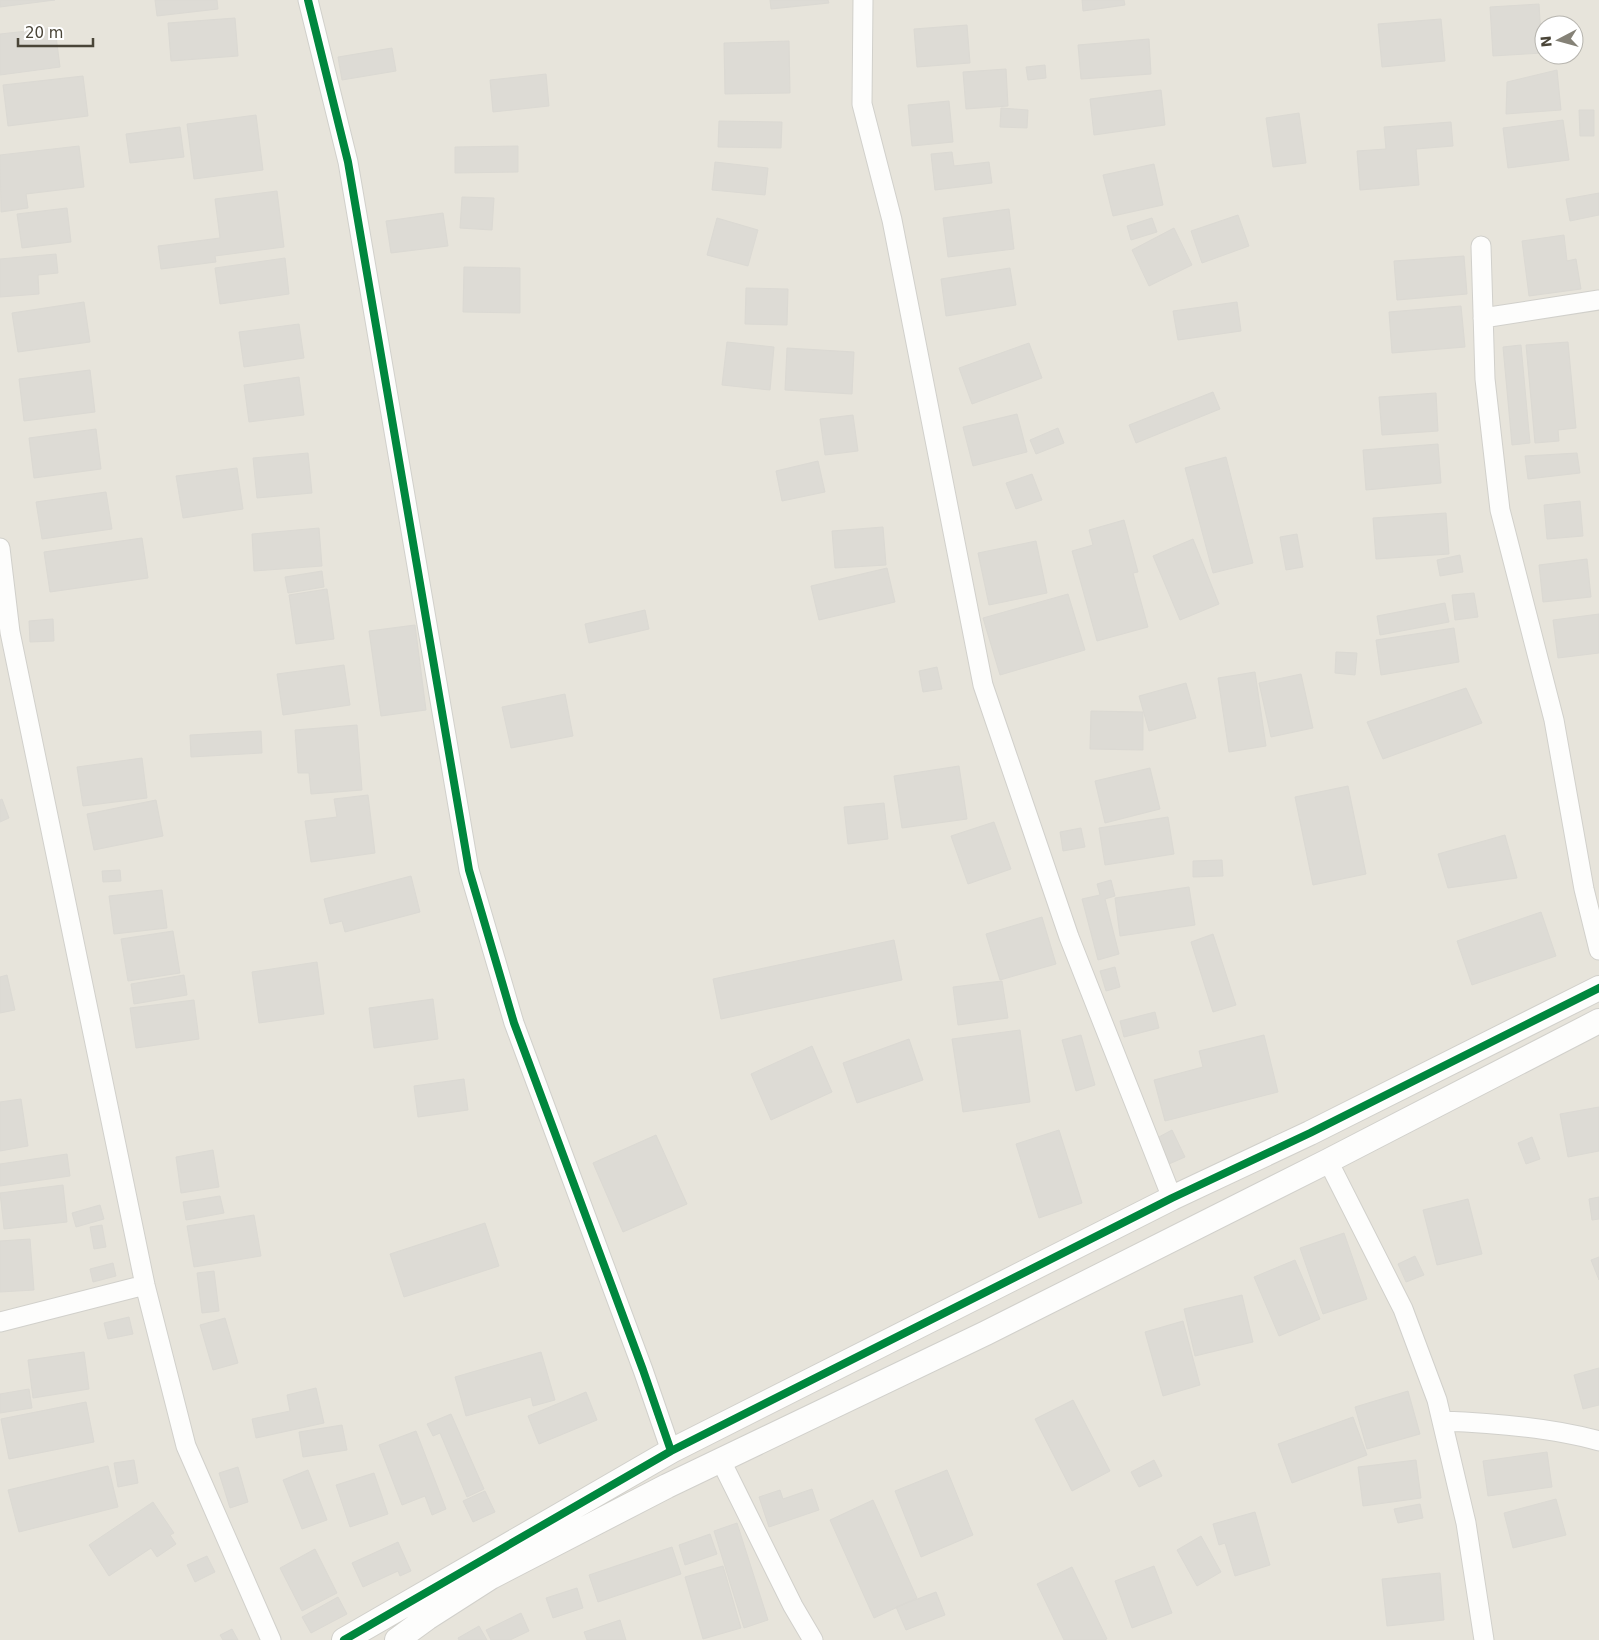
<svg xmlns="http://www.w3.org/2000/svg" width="1599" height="1640" font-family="'DejaVu Sans',sans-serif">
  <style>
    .residential { fill: #e7e4db; fill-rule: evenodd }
    .building { fill: #dddbd5; stroke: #dbd9d3 }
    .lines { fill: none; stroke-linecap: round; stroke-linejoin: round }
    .minor-casing { stroke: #d1d0cb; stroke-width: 21 }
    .tertiary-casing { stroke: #d1d0cb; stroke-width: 26 }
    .minor { stroke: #fdfdfc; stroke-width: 19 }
    .tertiary { stroke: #fdfdfc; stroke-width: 24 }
    .cycleway-casing { stroke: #fff; stroke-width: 11 }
    .cycleway { stroke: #00873e; stroke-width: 8 }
  </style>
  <rect width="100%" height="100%" fill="#f3f2ed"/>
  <path class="residential" d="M0 0H1599V1640H0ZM1544 25H1574V55H1544Z"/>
  <path class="building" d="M0 0H55L0 7Z
    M155 0H217L218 9 157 16Z
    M770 0H828L829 3 771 9Z
    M1082 0H1124L1125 5 1083 11Z
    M1539 4 1542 53 1493 56 1490 7Z
    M235 18 238 56 171 61 168 23Z
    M1441 19 1445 61 1382 67 1378 24Z
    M967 25 970 63 917 67 914 29Z
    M55 28 60 67 0 75V34Z
    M1149 39 1151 74 1081 79 1078 45Z
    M789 41 790 93 725 94 724 43Z
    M392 48 396 71 342 80 338 57Z
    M1045 65 1046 78 1028 80 1026 67Z
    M1006 69 1008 106 966 109 963 72Z
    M1557 70 1561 110 1506 114 1507 82Z
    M546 74 549 106 493 112 490 80Z
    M83 76 88 116 8 126 3 85Z
    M1161 90 1165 125 1094 135 1090 99Z
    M949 101 953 142 912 146 908 105Z
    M1001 108 1028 110 1027 128 1000 127Z
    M1579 110H1594V136H1580Z
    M1299 113 1306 163 1273 167 1266 118Z
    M256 115 263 170 194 179 187 124Z
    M1563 120 1569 160 1508 168 1503 128Z
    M719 121 782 122 781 148 718 147Z
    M1451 122 1453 146 1416 149 1419 185 1360 190 1357 151 1386 149 1384 127Z
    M180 127 184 157 130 163 126 134Z
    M79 146 84 187 26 194 28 208 1 212 0 155Z
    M518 146V172L455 173V147Z
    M952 152 954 166 989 162 992 183 935 190 931 154Z
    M715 162 768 168 765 195 712 190Z
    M1154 164 1163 205 1113 216 1103 175Z
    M277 191 284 247 215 256 216 262 161 269 158 246 220 238 215 199Z
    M1599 193V215L1570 221 1566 199Z
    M462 197 494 198 492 230 460 228Z
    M67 208 71 242 22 248 17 214Z
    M1009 209 1014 249 948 257 943 218Z
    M443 213 448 246 391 253 386 221Z
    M1238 215 1249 246 1202 263 1191 231Z
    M717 218 758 230 748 266 707 255Z
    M1152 218 1157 232 1131 240 1127 226Z
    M1174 228 1192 265 1149 286 1132 250Z
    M1564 235 1567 261 1576 259 1581 289 1529 296 1522 241Z
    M56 254 58 273 38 275 39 294 0 297V259Z
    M1464 256 1467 294 1397 300 1394 261Z
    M285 258 289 294 220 304 215 268Z
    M464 267 520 268V313L463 312Z
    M1010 268 1016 305 946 316 941 279Z
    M746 288 788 289 787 325 745 324Z
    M84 302 90 342 18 352 12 313Z
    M1237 302 1241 331 1178 340 1173 311Z
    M1461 306 1465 347 1392 353 1389 312Z
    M299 324 304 358 244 367 239 332Z
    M727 342 774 347 770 390 722 385Z
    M1568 342 1576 428 1558 430 1559 441 1535 443 1526 345Z
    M1029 343 1042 378 972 404 959 368Z
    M1521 345 1530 443 1512 445 1503 347Z
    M787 348 854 352 852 394 785 390Z
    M90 370 95 412 24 421 19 379Z
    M299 377 304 415 249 422 244 385Z
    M1213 392 1220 409 1136 443 1129 425Z
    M1436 393 1438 431 1382 435 1379 397Z
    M1017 414 1027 452 973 466 963 427Z
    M853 415 858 451 825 455 820 419Z
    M1058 428 1064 443 1036 454 1030 440Z
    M96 429 101 469 34 478 29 438Z
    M1438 444 1441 483 1366 490 1363 450Z
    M308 453 312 493 257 498 253 458Z
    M1577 453 1580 473 1528 479 1525 456Z
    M1226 457 1253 563 1213 573 1185 468Z
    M818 461 825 492 782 501 776 471Z
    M237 468 243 509 183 518 176 476Z
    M1032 474 1042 500 1016 509 1006 483Z
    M106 492 112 529 42 539 36 502Z
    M1580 501 1583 536 1547 539 1544 505Z
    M1446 513 1449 554 1376 559 1373 518Z
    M1124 520 1138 572 1133 573 1148 627 1097 641 1072 551 1093 545 1089 530Z
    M883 527 886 565 835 568 832 531Z
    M319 528 322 566 254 571 252 534Z
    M1297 534 1303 567 1286 570 1280 537Z
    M142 538 148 578 50 592 44 552Z
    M1193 539 1219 604 1180 620 1153 556Z
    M1036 541 1047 593 989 605 978 553Z
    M1460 555 1463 572 1440 576 1437 560Z
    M1587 559 1591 597 1543 602 1539 565Z
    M887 568 895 602 819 620 811 586Z
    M322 571 324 587 288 593 285 577Z
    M327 589 334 639 296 644 289 595Z
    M1474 593 1478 617 1455 620 1452 595Z
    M1068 594 1085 650 1000 675 983 618Z
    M1445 603 1449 622 1380 635 1377 616Z
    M645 610 649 629 589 643 585 624Z
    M1599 614V653L1558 658 1553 620Z
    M53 619 54 641 30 642 29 621Z
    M415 625 426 710 381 716 369 631Z
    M1454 628 1459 662 1381 675 1376 640Z
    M1336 652 1357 653 1355 675 1335 673Z
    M344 665 350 705 283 715 277 674Z
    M937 667 942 689 923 692 919 671Z
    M1255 672 1266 746 1229 752 1218 678Z
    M1301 674 1313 728 1271 737 1259 683Z
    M1186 683 1196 718 1149 731 1139 696Z
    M1466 688 1482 723 1383 759 1367 722Z
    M565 694 573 736 511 748 502 707Z
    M1091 711 1143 712V750L1090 749Z
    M357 725 362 790 311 794 309 773H298L295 730Z
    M261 731 262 753 191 757 190 735Z
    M142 758 147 798 83 806 77 767Z
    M959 766 967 819 902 828 894 776Z
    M1150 768 1160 809 1105 823 1095 781Z
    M1348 786 1366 874 1313 885 1295 797Z
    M368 795 375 853 311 862 305 821 337 817 334 799Z
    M2 799 9 818 0 822V800Z
    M156 800 163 836 94 850 87 814Z
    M884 803 888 839 848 844 844 807Z
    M1168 817 1174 854 1105 865 1099 828Z
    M994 822 1011 869 968 884 951 836Z
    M1081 828 1085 847 1063 851 1060 832Z
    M1505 835 1517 878 1448 888 1438 854Z
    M1222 860 1223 876 1193 877V861Z
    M120 870 121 881 103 882 102 871Z
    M411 876 420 912 345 932 342 921 330 924 324 899Z
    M1111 880 1115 896 1105 899 1119 954 1098 960 1082 899 1100 895 1097 884Z
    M1189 887 1195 925 1120 936 1115 898Z
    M162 890 167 928 114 934 109 896Z
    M1541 912 1556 956 1472 985 1457 941Z
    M1042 917 1056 964 1000 980 986 934Z
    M173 931 180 973 128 981 121 939Z
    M1213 934 1236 1005 1213 1012 1191 942Z
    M894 940 902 980 721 1019 713 979Z
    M317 962 324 1014 259 1023 252 972Z
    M1115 967 1120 987 1106 991 1100 971Z
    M7 975 15 1010 0 1013V977Z
    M184 975 187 995 134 1004 131 984Z
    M1002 981 1008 1018 958 1025 953 987Z
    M433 999 438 1039 374 1048 369 1008Z
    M194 1000 199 1039 136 1048 130 1008Z
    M1155 1012 1159 1028 1124 1037 1120 1021Z
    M1020 1030 1030 1102 963 1112 952 1039Z
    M1081 1035 1095 1085 1076 1091 1062 1040Z
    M1264 1035 1278 1092 1165 1121 1154 1080 1203 1067 1199 1051Z
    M909 1039 923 1080 857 1103 843 1063Z
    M812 1046 832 1092 771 1120 751 1074Z
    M464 1079 468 1110 418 1117 414 1086Z
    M21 1099 28 1146 0 1151V1102Z
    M1599 1107V1151L1568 1157 1560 1114Z
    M1059 1130 1082 1203 1039 1218 1016 1144Z
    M1172 1130 1185 1157 1169 1164 1157 1138Z
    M656 1135 687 1204 623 1232 593 1163Z
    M1532 1137 1540 1159 1526 1164 1518 1143Z
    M213 1150 219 1187 181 1193 176 1157Z
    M67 1154 70 1176 0 1186V1164Z
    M63 1185 67 1222 4 1229 0 1193Z
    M220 1196 224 1213 186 1220 183 1202Z
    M1599 1197V1219L1592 1220 1589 1199Z
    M1468 1199 1482 1254 1437 1265 1423 1210Z
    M100 1205 104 1219 76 1227 72 1213Z
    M254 1215 261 1256 194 1267 187 1226Z
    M485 1223 499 1266 404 1297 390 1254Z
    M102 1225 106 1247 94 1249 90 1227Z
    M1344 1233 1367 1299 1323 1314 1300 1248Z
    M30 1239 34 1290 0 1292V1241Z
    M1415 1256 1424 1275 1406 1282 1398 1264Z
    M1599 1257V1280L1591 1260Z
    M1295 1260 1320 1319 1279 1336 1254 1277Z
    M113 1263 116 1276 93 1282 90 1269Z
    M214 1271 219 1311 202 1313 197 1273Z
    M1242 1295 1253 1342 1195 1356 1184 1309Z
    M129 1317 133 1334 108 1339 104 1323Z
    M225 1318 238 1363 213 1370 200 1325Z
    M1183 1321 1200 1385 1163 1396 1145 1332Z
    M84 1352 89 1389 33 1398 28 1360Z
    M541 1352 555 1400 533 1406 531 1397 466 1416 455 1377Z
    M1599 1368V1405L1583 1409 1574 1375Z
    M316 1388 324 1423 256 1438 252 1419 290 1411 287 1395Z
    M29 1389 32 1408 0 1413V1394Z
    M1408 1391 1420 1434 1367 1449 1355 1407Z
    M586 1392 597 1420 539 1444 528 1416Z
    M1073 1400 1110 1471 1072 1491 1035 1419Z
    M86 1402 94 1442 9 1459 1 1419Z
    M451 1414 484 1489 467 1497 440 1433 433 1436 427 1424Z
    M1353 1417 1367 1455 1292 1483 1278 1444Z
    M342 1425 347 1450 303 1457 299 1432Z
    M416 1431 446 1509 432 1515 425 1496 402 1505 379 1445Z
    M1547 1452 1552 1487 1488 1496 1483 1461Z
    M134 1460 138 1483 118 1487 114 1463Z
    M1154 1460 1162 1476 1139 1487 1131 1472Z
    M1416 1460 1421 1498 1363 1506 1358 1467Z
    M108 1466 118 1507 19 1532 8 1490Z
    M238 1467 248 1502 230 1508 219 1473Z
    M308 1470 327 1520 302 1529 283 1480Z
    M947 1470 973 1535 921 1557 895 1491Z
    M374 1473 388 1514 350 1527 336 1485Z
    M812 1489 819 1510 769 1527 759 1497 780 1490 783 1499Z
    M485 1491 495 1512 473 1522 463 1501Z
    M1556 1499 1566 1535 1513 1548 1504 1513Z
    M873 1500 917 1598 874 1618 830 1520Z
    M153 1502 174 1533 170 1535 176 1544 157 1557 151 1548 109 1576 89 1545Z
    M1420 1504 1423 1518 1398 1523 1394 1509Z
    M1255 1512 1270 1565 1235 1576 1225 1543 1219 1545 1213 1524Z
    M737 1523 768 1620 744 1628 714 1531Z
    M710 1534 717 1554 685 1565 679 1545Z
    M1201 1536 1221 1572 1197 1586 1177 1550Z
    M398 1542 411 1571 400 1576 398 1571 363 1587 352 1563Z
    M672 1547 681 1574 598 1602 589 1575Z
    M315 1549 337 1593 302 1611 280 1568Z
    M207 1556 215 1572 195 1582 187 1565Z
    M723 1566 741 1628 703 1639 685 1577Z
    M1154 1566 1172 1613 1132 1628 1115 1581Z
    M1072 1567 1107 1639 1104 1640H1064L1037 1584Z
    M1440 1573 1444 1620 1387 1626 1382 1579Z
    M577 1588 583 1608 553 1618 546 1598Z
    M936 1592 945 1615 906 1630 896 1607Z
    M338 1597 347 1614 311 1633 302 1617Z
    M521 1613 529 1631 510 1640H491L486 1630Z
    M620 1620 626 1640H587L584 1632Z
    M479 1626 487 1640H459L458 1638Z
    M232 1629 238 1640H223L220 1635Z"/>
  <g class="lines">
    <defs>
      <path id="minor" d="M308 0 348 162 469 870 514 1023 643 1370 671 1451
        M863 0 862 104 892 220 983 685 1069 937 1172 1198
        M1481 246 1485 379 1500 510 1554 720 1584 889 1599 950
        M1483 318 1599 300
        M0 548 10 632 145 1285 186 1446 271 1640
        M1328 1161 1403 1309 1437 1400 1466 1523 1484 1640
        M0 1322 145 1285
        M1442 1421C1492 1423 1551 1427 1599 1441
        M721 1461 793 1606 813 1640"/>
      <path id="tertiary" d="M344 1640 671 1451 1172 1198 1310 1133 1599 988
        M397 1640 427 1618 491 1577 667 1486 986 1333 1328 1161 1599 1021"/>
    </defs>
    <use href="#minor" class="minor-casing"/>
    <use href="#tertiary" class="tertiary-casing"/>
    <use href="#minor" class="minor"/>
    <use href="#tertiary" class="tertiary"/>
    <defs>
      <path id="cycleway" d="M308 0 348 162 469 870 514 1023 643 1370 671 1451
        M344 1640 671 1451 1172 1198 1310 1133 1599 988"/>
    </defs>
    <use href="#cycleway" class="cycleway-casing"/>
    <use href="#cycleway" class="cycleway"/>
  </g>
  <g transform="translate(1559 40) rotate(264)"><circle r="24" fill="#ffffff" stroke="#b7b5af"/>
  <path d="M0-4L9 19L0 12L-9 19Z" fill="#858277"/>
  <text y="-8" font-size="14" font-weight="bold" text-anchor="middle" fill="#4a4538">N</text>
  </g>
  <path d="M18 38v8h75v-8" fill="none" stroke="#4a4538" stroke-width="2.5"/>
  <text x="25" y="38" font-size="15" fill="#4a4538" stroke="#ffffff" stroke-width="4" paint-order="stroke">20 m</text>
</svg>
